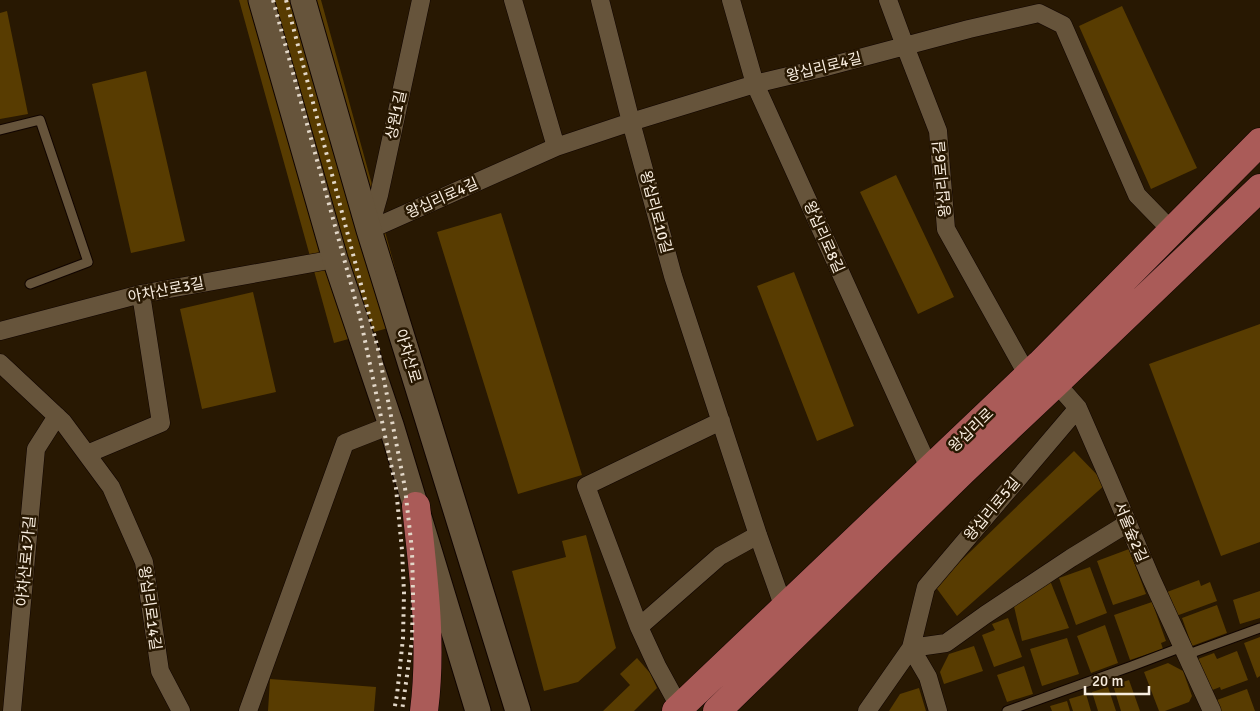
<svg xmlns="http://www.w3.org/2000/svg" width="1260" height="711" font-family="Signika,'Noto Sans KR',sans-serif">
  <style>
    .building { fill: #583c01 }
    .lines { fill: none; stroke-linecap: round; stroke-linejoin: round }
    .service-casing { stroke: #100400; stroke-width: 11 }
    .minor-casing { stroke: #100400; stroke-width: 19 }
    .secondary-casing { stroke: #100400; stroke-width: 27 }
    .primary-casing { stroke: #100400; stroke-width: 29 }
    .service { stroke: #66543b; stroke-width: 9 }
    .minor { stroke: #66543b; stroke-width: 18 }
    .secondary { stroke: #66543b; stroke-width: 25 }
    .primary { stroke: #aa5b58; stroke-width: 28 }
    .rail { stroke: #e2d7c8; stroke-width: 4; stroke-dasharray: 2.5 5; stroke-linecap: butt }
    .labels { text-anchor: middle; stroke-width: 5; stroke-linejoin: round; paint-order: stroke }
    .street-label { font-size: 15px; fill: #f8eddf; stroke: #281802 }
  </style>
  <rect width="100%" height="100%" fill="#281802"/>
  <path class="building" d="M239 0H321L410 322 334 343Z
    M1122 6 1197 168 1151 189 1079 26Z
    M7 11 28 114 0 119V13Z
    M146 71 185 241 131 253 92 84Z
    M896 175 954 297 918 314 860 192Z
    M501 213 582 475 518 494 437 232Z
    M794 272 854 426 817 441 757 286Z
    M253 292 276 392 202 409 180 309Z
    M1260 324V542L1221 556 1149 364Z
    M1074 451 1106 484 957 616 935 586Z
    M586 535 616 648 578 682 544 691 512 571 566 557 562 541Z
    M1129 549 1146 594 1113 605 1097 561Z
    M1090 567 1107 613 1076 625 1059 578Z
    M1049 578 1069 628 1022 641 1013 602Z
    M1199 580 1201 586 1210 582 1217 601 1176 616 1167 592Z
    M1260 591V618L1240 624 1233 600Z
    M1152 602 1166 641 1161 643 1163 649 1130 660 1114 615Z
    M1217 605 1227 633 1192 646 1182 618Z
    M1008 618 1022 657 994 667 982 635 995 630 992 624Z
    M1105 625 1118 663 1091 673 1077 636Z
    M1260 637V676L1257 678 1244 643Z
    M1067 638 1079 674 1042 686 1030 649Z
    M974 646 983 671 944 684 940 672 949 654Z
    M1237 651 1248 680 1221 690 1220 687 1210 691 1198 659 1214 653 1217 659Z
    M637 658 650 673 657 688 634 711H603L630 685 620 674Z
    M1168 663 1183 671 1192 696 1189 702 1165 711H1159L1144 672Z
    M1024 666 1033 694 1007 702 997 675Z
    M270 679 376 687 374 711H268Z
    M1129 680 1140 711H1121L1113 685Z
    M1108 687 1116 711H1098L1092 692Z
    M919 688 926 711H889L900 694Z
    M1247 689 1255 711H1221L1217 700Z
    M1086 694 1091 711H1073L1069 699Z
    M1067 701 1070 711H1052L1050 706Z"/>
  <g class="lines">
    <defs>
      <path id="service" d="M0 130 40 120 88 262 30 284
        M1186 655 1260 628
        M1007 711 1132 666 1182 647"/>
      <path id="minor" d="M513 0 556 147
        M600 0 631 122 673 276 758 535 784 608
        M731 0 755 84 930 470
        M888 0 905 46 938 131 946 229 1028 376
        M369 230 556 147 631 122 755 84 822 68 969 29 1039 13 1063 25 1137 195 1172 231
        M369 230 379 195 421 0
        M0 331 141 294 335 259
        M0 363 63 422 111 487 144 562 160 671 181 711
        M1056 383 1078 408 1109 479 1151 578 1212 711
        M87 454 161 423 141 294
        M639 627 720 556 758 535
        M680 708 657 666 639 627 586 486 721 421
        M12 711 36 449 57 416
        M248 711 345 443 391 425
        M867 711 911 648 926 587 1078 408
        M938 711 928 677 911 648 946 643 985 615 1071 558 1128 523"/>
      <path id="secondary" d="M261 0 335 259 391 425 478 711
        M303 0 369 230 518 711"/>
      <path id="primary" d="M416 506C423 574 433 642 424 711
        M676 711 1040 364 1260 142
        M717 711 963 471 1056 383 1260 188"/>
    </defs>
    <use href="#service" class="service-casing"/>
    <use href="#minor" class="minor-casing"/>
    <use href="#secondary" class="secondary-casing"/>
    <use href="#primary" class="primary-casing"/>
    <use href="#service" class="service"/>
    <use href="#minor" class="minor"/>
    <use href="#secondary" class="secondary"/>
    <use href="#primary" class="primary"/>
    <path class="rail" d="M273 0 360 317 396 488 402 550 404 593 403 638 397 695 394 711
      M286 0 378 349 405 488 412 550 413 593 412 640 402 711"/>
  </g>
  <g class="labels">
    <g class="street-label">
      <text transform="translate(824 67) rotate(-14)" y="5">왕십리로4길</text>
      <text transform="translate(396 115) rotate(-78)" y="5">상원1길</text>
      <text transform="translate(942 179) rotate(-95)" y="5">왕십리로6길</text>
      <text transform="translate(442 198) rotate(-24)" y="5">왕십리로4길</text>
      <text transform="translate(656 212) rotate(75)" y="5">왕십리로10길</text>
      <text transform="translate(824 237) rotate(66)" y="5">왕십리로8길</text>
      <text transform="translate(166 290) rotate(-11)" y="5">아차산로3길</text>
      <text transform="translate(408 356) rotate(73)" y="5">아차산로</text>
      <text transform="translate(971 430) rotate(-44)" y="5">왕십리로</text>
      <text transform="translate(992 509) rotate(-50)" y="5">왕십리로5길</text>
      <text transform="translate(1131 532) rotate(67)" y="5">서울숲2길</text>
      <text transform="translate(26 561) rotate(-85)" y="5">아차산로1가길</text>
      <text transform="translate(150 608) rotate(82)" y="5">왕십리로14길</text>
    </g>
  </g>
  <path d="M1085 686v8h64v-8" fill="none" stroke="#f8eddf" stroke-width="2.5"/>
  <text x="1092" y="686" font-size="15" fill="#f8eddf" stroke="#281802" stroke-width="4" paint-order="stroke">20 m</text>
</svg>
